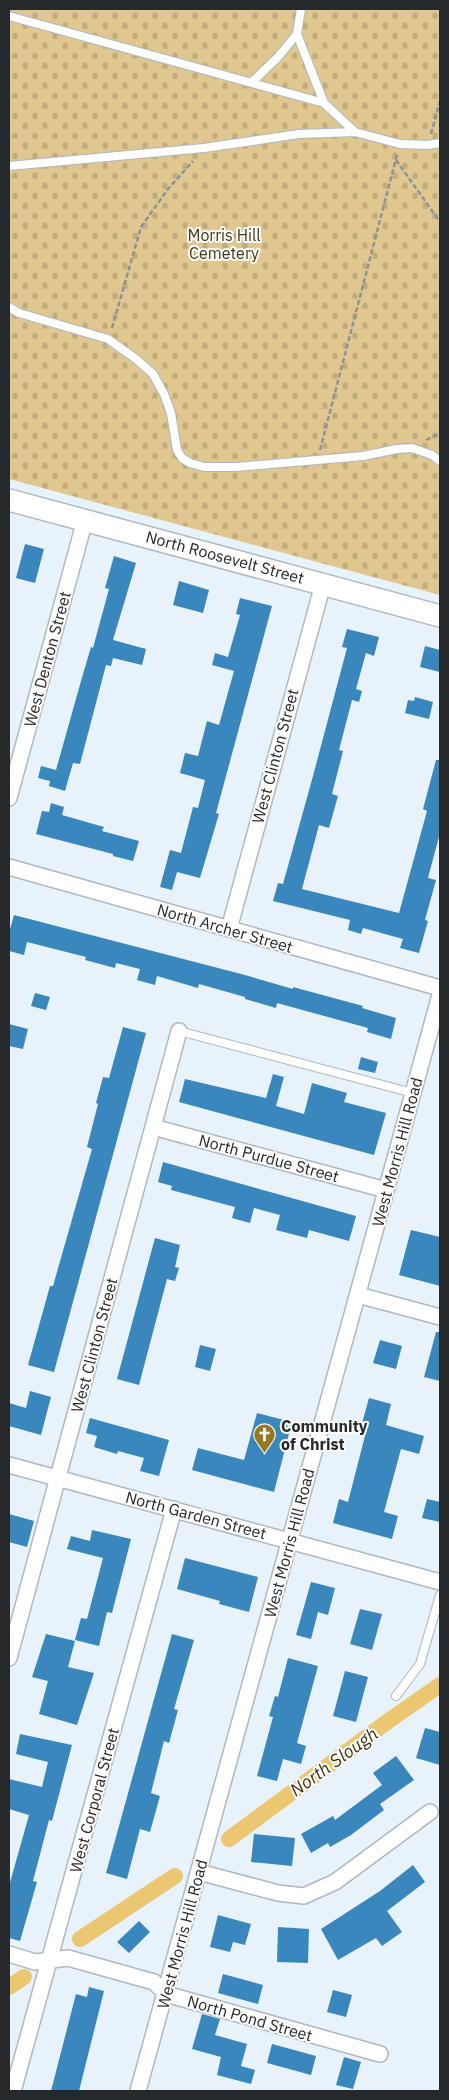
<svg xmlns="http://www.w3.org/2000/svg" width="449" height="2100" font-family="'IBM Plex Sans',sans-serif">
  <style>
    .cemetery { fill: url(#cemetery-stones) }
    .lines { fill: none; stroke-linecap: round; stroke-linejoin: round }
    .canal { stroke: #ebc771; stroke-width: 16 }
    .building { fill: #3987bd }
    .lane-casing { stroke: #aeb8c0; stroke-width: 10 }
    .street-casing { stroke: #aeb8c0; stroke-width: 18 }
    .secondary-casing { stroke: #aeb8c0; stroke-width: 24 }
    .path { stroke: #8b9399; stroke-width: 2.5; stroke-dasharray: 5 2.5; stroke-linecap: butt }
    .lane { stroke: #fff; stroke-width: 8 }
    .street { stroke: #fff; stroke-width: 15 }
    .secondary { stroke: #fff; stroke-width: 21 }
    .labels { text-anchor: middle; stroke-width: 4; stroke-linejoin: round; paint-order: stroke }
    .park-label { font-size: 16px; fill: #463712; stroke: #fdfdfd }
    .street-label { font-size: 16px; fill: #25292c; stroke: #fdfdfd }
    .poi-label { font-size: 16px; font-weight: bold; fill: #25292c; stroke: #fdfdfd; text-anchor: start }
    .water-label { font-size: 18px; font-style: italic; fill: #41320c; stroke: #fdfdfd }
  </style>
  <defs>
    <pattern id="cemetery-stones" width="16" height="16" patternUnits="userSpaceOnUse" patternTransform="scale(1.25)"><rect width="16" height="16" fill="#e0c78f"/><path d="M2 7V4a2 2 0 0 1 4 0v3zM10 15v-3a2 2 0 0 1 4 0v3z" fill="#c0ab7c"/></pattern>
  </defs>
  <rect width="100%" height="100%" fill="#e7f2fb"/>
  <path class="cemetery" d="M9 9H440V595L9 479Z"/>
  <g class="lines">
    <path class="canal" d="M229 1839 391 1719 440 1685
      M80 1939 175 1876
      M9 1987 24 1977"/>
  </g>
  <path class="building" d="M25 544 44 549 35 583 16 578Z
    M114 556 136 563 113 640 146 649 142 665 113 658 111 666 106 665 80 764 73 763 65 791 49 786 50 781 38 778 41 766 56 770 81 681 91 647 93 648 109 589 105 588Z
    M179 581 209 590 203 613 173 605Z
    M240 598 272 606 216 813 219 814 200 878 177 872 172 890 160 887 170 850 181 853 193 807 198 808 205 780 180 773 185 753 198 756 207 721 219 725 234 671 212 665 215 653 228 657 240 615 236 614Z
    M347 629 379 637 374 656 366 653 356 689 362 691 359 702 352 700 339 750 343 751 332 794 338 796 329 828 319 825 302 889 399 913 427 811 423 809 436 760H440V833L428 878 436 880 425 920 428 921 419 953 400 948 403 939 363 928 361 934 348 930 350 920 273 901 278 883 283 884 313 776 347 648 342 647Z
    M425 646 440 650V672L420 667Z
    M415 697 433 702 429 719 405 713 408 700 414 701Z
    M51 803 64 807 62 815 104 827 102 831 139 841 133 861 113 856V854L36 834 42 811 49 812Z
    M14 915 245 975 293 989V987L363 1006 362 1008 396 1018 391 1039 367 1032 368 1028 277 1003 276 1008 245 999V997L199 984 198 988 157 976 155 985 137 980 140 969 116 963 115 968 85 960 86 957 27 942 24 955 9 951V933Z
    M35 993 50 997 46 1010 31 1006Z
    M9 1024 28 1029 23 1049 9 1046Z
    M123 1027 146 1033 54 1372 28 1365 50 1286H53L92 1149 87 1147 98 1104 96 1103 103 1077 109 1078Z
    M361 1057 378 1062 375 1073 358 1069Z
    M273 1074 284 1077 276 1106 304 1114 312 1083 347 1093 344 1102 386 1113 374 1155 179 1102 185 1079 266 1098Z
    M163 1162 356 1216 349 1241 309 1230 307 1238 276 1230 280 1215 254 1208 250 1223 232 1218 235 1207 171 1190 172 1186 158 1182Z
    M411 1230 440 1237V1286L399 1275Z
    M155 1238 180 1245 175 1267 179 1268 175 1281 167 1279 139 1385 117 1379Z
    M436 1332H440V1381L424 1377Z
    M380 1340 402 1346 396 1369 373 1363Z
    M200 1345 216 1349 210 1371 195 1367Z
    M30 1391 51 1397 41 1435 9 1426V1403L26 1408Z
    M369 1398 391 1404 386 1425 424 1436 419 1454 401 1449 384 1512 398 1516 392 1539 333 1523 339 1499 348 1502 367 1428 361 1427Z
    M257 1413 292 1422 274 1492 192 1470 198 1448 244 1460Z
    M90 1418 169 1440 159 1476 140 1471 144 1458 118 1451 117 1454 94 1447 97 1436 86 1433Z
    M427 1499 440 1502V1522L422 1518Z
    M9 1514 34 1521 27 1547 9 1542Z
    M92 1530 131 1539 112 1613 107 1612 99 1646 75 1640 81 1618 87 1619 103 1558 67 1549 71 1536 90 1541Z
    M185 1558 258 1577 249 1612 219 1604 220 1601 177 1589Z
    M311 1582 335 1588 328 1615 318 1612 311 1639 296 1635Z
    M360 1609 382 1614 372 1650 350 1644Z
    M46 1634 75 1641 68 1667 94 1673 77 1725 39 1714 48 1681 32 1677Z
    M172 1634 194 1640 174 1709 178 1710 169 1743 164 1741 151 1793 160 1796 150 1832 140 1829 127 1879 106 1873Z
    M288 1658 318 1666 297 1743 306 1746 301 1764 283 1759 277 1781 257 1776 273 1717 269 1716 275 1696 278 1697Z
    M345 1671 368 1677 356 1722 333 1716Z
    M425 1728 440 1732V1765L416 1758Z
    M20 1734 72 1745 52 1821 49 1820 33 1881 37 1882 20 1941 9 1938V1886L29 1815 9 1809V1779L42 1787 48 1762 16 1754Z
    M396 1756 414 1780 380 1804 384 1810 351 1835 330 1847 328 1843 311 1853 301 1834 333 1816 335 1820 382 1785 373 1773Z
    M254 1834 295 1838 292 1866 251 1862Z
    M413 1865 425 1882 387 1911 402 1932 382 1946 376 1938 338 1960 321 1929 380 1891Z
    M218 1915 251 1924 245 1945 233 1942 230 1952 210 1947Z
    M139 1921 150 1932 129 1953 117 1942Z
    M278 1927 309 1929 308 1963 277 1962Z
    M223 1974 263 1985 258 2004 218 1993Z
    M89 1987 104 1991 79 2091H51L76 1994 87 1997Z
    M333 1990 352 1995 346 2017 327 2012Z
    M202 2014 220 2019 215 2035 247 2044 241 2066 255 2070 251 2084 217 2075 221 2057 192 2049Z
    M272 2044 316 2056 311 2075 267 2063Z
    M344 2057 361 2062 353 2089 336 2085Z"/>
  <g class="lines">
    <defs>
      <path id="lane" d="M9 16 324 103
        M297 34 324 103 355 132 400 144 428 145 440 143
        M252 82 278 57 297 34 301 9
        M9 166 204 148 299 134 355 132
        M9 307 19 313 108 339 136 359 153 374 164 394 171 413 177 450 182 458 190 463 204 467H236L363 456 397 449 412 448 432 455 440 461
        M179 1031 413 1093
        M396 1696 420 1664 440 1595"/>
      <path id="street" d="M9 798 85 520
        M9 867 440 988
        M229 929 323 584
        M153 1127 386 1190
        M358 1295 440 1317
        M9 1465 440 1582
        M9 1658 179 1031
        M199 1872 278 1893 304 1896 335 1882 430 1812
        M9 1954 35 1962 68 1958 154 1982 166 1994 380 2054
        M13 2091 174 1509
        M138 2091 440 995"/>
      <path id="secondary" d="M9 500 440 616"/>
    </defs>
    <use href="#lane" class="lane-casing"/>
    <use href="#street" class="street-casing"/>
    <use href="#secondary" class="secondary-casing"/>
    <path class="path" d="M431 134 440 101
      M396 160 440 222
      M112 328 141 227 168 189 193 161
      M426 440 440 433
      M320 450 397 155"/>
    <use href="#lane" class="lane"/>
    <use href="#street" class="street"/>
    <use href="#secondary" class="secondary"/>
  </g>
  <defs>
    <symbol id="church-pin" viewBox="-11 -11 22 30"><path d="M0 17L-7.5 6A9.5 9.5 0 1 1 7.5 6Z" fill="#977720" stroke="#fdfdfd"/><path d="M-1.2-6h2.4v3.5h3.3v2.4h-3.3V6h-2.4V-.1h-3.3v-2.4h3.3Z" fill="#fff"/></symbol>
  </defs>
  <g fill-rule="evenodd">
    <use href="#church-pin" x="252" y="1422" width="25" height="34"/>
  </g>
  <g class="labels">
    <g class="park-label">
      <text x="224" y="241">Morris Hill<tspan x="224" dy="18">Cemetery</tspan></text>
    </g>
    <g class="street-label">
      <text transform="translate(225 557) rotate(15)" y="6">North Roosevelt Street</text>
      <text transform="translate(47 659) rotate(-75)" y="6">West Denton Street</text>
      <text transform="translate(275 756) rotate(-75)" y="6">West Clinton Street</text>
      <text transform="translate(225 928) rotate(16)" y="6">North Archer Street</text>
      <text transform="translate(397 1152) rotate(-75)" y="6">West Morris Hill Road</text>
      <text transform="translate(269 1158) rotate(15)" y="6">North Purdue Street</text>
      <text transform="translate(94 1345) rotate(-75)" y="6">West Clinton Street</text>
      <text transform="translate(196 1515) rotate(15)" y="6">North Garden Street</text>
      <text transform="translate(289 1543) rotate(-75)" y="6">West Morris Hill Road</text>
      <text transform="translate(94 1800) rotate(-75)" y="6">West Corporal Street</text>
      <text transform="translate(182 1934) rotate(-75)" y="6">West Morris Hill Road</text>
      <text transform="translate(250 2018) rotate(16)" y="6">North Pond Street</text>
    </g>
    <g class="poi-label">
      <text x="281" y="1432">Community<tspan x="281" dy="18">of Christ</tspan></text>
    </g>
    <g class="water-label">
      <text transform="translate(334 1762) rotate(-36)" y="6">North Slough</text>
    </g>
  </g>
  <rect width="449" height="2100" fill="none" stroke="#25292c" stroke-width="20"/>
</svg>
